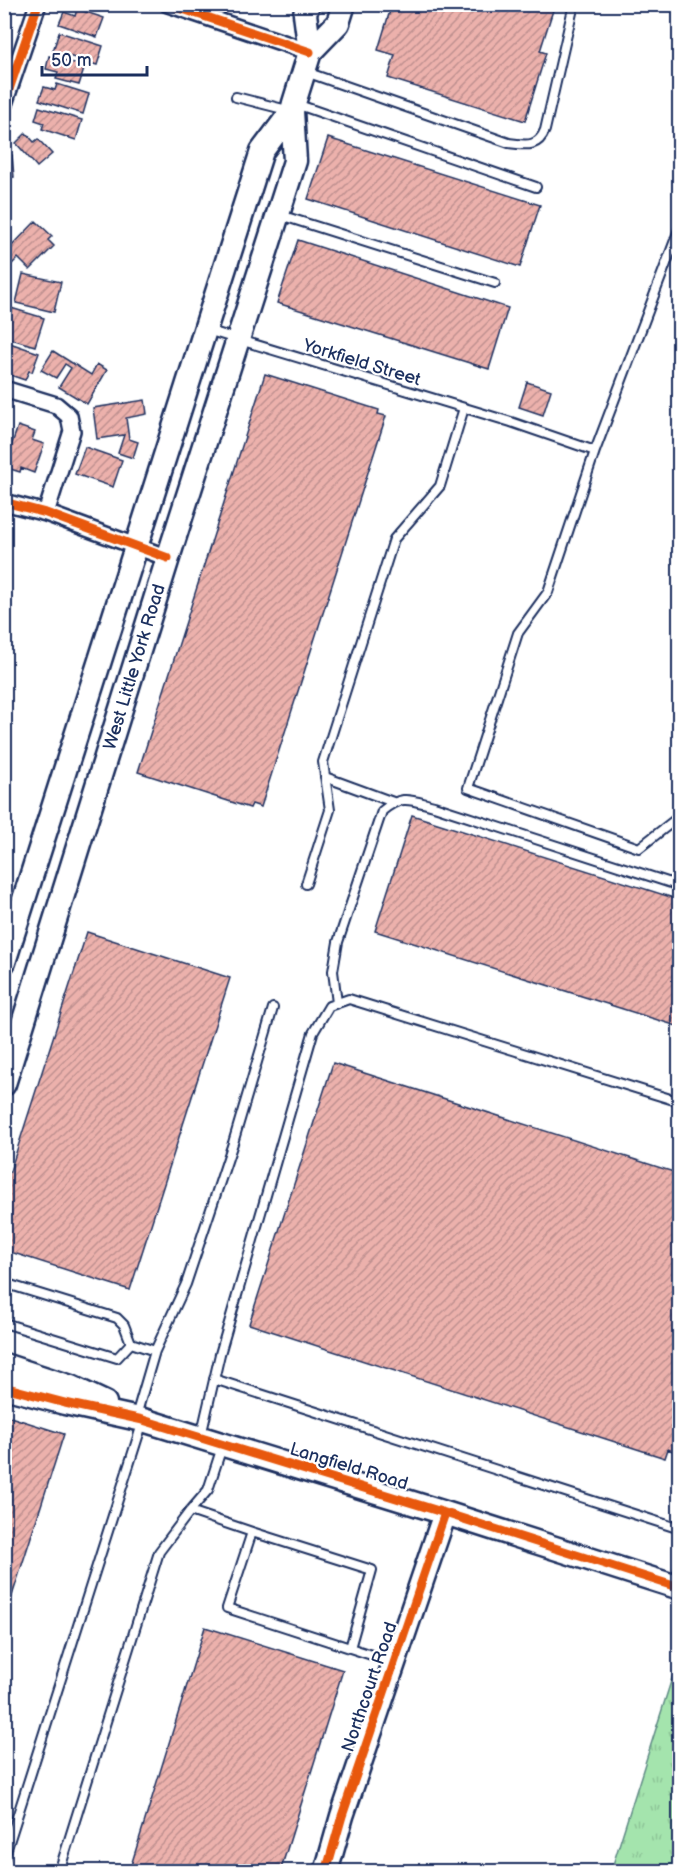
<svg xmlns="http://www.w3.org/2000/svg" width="684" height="1876" font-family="'Balsamiq Sans',sans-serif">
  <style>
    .grass { fill: url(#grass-tufts); stroke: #608a86; stroke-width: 1.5 }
    .building { fill: url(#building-hatch); stroke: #1b2f5e; stroke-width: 1.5 }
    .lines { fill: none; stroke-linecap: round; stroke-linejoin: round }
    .lane-casing { stroke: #1b2f5e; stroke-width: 12 }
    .street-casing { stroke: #1b2f5e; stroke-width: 20 }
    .secondary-casing { stroke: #1b2f5e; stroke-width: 27 }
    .lane { stroke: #fff; stroke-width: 8 }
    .street { stroke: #fff; stroke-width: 15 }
    .secondary { stroke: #fff; stroke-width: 22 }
    .cycleway-casing { stroke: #fff; stroke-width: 13 }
    .cycleway { stroke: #e8590c; stroke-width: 9 }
    .labels { text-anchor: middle; stroke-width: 4.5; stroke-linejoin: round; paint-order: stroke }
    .street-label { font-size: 18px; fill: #1b2f5e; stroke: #fff }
  </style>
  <defs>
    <pattern id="grass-tufts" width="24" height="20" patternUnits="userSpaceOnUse" patternTransform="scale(1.5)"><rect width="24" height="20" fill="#a4e4ad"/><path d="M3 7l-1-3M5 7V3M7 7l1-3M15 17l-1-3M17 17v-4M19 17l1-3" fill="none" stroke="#8dc497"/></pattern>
    <pattern id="building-hatch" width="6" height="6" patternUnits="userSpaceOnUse" patternTransform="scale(1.5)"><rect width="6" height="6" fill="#ecb1ac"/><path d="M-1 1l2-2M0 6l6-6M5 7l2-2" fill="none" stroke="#be908f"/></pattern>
  </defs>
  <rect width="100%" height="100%" fill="#fff"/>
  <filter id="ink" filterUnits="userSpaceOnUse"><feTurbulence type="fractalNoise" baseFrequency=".0167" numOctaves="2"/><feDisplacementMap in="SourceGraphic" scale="12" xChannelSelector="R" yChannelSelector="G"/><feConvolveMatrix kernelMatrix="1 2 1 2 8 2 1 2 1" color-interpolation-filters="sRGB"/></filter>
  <g filter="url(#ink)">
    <path class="grass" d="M679 1656V1871H611Z"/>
    <path class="building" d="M392 4H555L540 51 546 53 525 121 388 78 395 55 378 50Z
      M77 9 104 18 97 37 59 24 64 12 75 16Z
      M59 32 103 46 97 65 53 51Z
      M49 56 85 66 79 85 56 79 58 72 46 69Z
      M57 84 89 94 83 114 39 100 44 87 55 90Z
      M39 107 82 120 76 140 42 129 44 123 35 120Z
      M26 133 34 142 38 139 52 154 37 167 16 143Z
      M328 138 540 205 520 267 308 199Z
      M4 145 6 156 12 155 14 177 4 178Z
      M36 221 52 236 48 240 54 246 30 270 18 258 11 265 4 259V254Z
      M298 240 508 308 489 369 277 303Z
      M23 274 61 282 54 312 16 303Z
      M11 308 44 318 35 346 4 337V321L7 322Z
      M4 341 39 353 32 372 29 371 25 380 4 373Z
      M53 351 91 375 97 364 107 370 87 404 59 387 71 368 65 364 56 378 41 370Z
      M265 374 379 410 378 414 386 416 261 807 252 804 250 808 138 772Z
      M527 382 551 390 543 415 519 407Z
      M145 400 147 414 126 418 129 439 138 442 133 458 118 453 124 435 97 439 93 408Z
      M18 426 35 432 32 440 44 444 34 473 21 468 20 472 4 467Z
      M85 447 122 460 113 487 75 474Z
      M412 815 680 900V1027L375 931Z
      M87 932 230 978 130 1290 4 1250V1190Z
      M333 1063 680 1174V1438L675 1452 668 1449 665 1458 249 1324Z
      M4 1415 64 1434 4 1621Z
      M205 1627 343 1670 280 1872H129Z"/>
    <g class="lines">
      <defs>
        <path id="lane" d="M306 72 509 143C526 145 538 148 545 130L574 4
          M236 97 287 110
          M296 104 536 187
          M280 215 495 283
          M207 330 511 422 595 451 680 227
          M595 451 548 592 518 633 468 788 639 848 680 816
          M325 777 393 802
          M306 884 330 810 323 762 394 539 440 486 464 408
          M337 1003 333 971 338 942 382 811C402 794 410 800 434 806L680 886
          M4 1283 117 1318 124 1325 131 1343 155 1351
          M4 1323 117 1358 131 1343
          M214 1379 680 1529
          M136 1416 155 1351 186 1284 233 1143 273 1008
          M201 1436 220 1354 313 1033 329 1006 349 999 680 1102
          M190 1511 208 1490 222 1447
          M674 1585 680 1567
          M350 1648 372 1570 252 1532 227 1608 393 1662
          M4 1858 143 1421
          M59 1872 159 1552 190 1511 252 1532"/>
        <path id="street" d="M168 4 310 52
          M4 104 38 4
          M4 389 56 405 69 416 72 431 46 513
          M4 502 46 513 168 558"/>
        <path id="secondary" d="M310 52 338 23 344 4
          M4 962 262 151 292 111 294 103 310 52 305 14 308 4
          M4 1084 168 558 295 161 292 111
          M4 1365 71 1387 105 1403
          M4 1387 65 1403 143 1420 445 1513 680 1588
          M326 1872 342 1816 445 1513"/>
      </defs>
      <use href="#lane" class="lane-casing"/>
      <use href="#street" class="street-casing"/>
      <use href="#secondary" class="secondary-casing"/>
      <use href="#lane" class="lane"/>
      <use href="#street" class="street"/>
      <use href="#secondary" class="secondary"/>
      <defs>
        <path id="cycleway" d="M168 4 310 52
          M4 104 38 4
          M4 502 46 513 168 558
          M4 1387 65 1403 143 1420 445 1513 680 1588
          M326 1872 342 1816 445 1513"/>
      </defs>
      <use href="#cycleway" class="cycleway-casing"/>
      <use href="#cycleway" class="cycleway"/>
    </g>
  </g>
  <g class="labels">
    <g class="street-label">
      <text transform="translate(362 362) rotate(17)" y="6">Yorkfield Street</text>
      <text transform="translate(134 667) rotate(-73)" y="6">West Little York Road</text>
      <text transform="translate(349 1466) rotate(17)" y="6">Langfield Road</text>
      <text transform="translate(369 1687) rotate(-71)" y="6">Northcourt Road</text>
    </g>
  </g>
  <rect width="684" height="1876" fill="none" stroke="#fff" stroke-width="24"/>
  <rect x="12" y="12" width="660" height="1852" fill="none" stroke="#1b2f5e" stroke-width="2" filter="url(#ink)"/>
  <path d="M42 66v9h105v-9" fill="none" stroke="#1b2f5e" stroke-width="3"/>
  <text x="51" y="66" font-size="18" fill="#1b2f5e" stroke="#ffffff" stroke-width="4.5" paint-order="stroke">50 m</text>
</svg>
